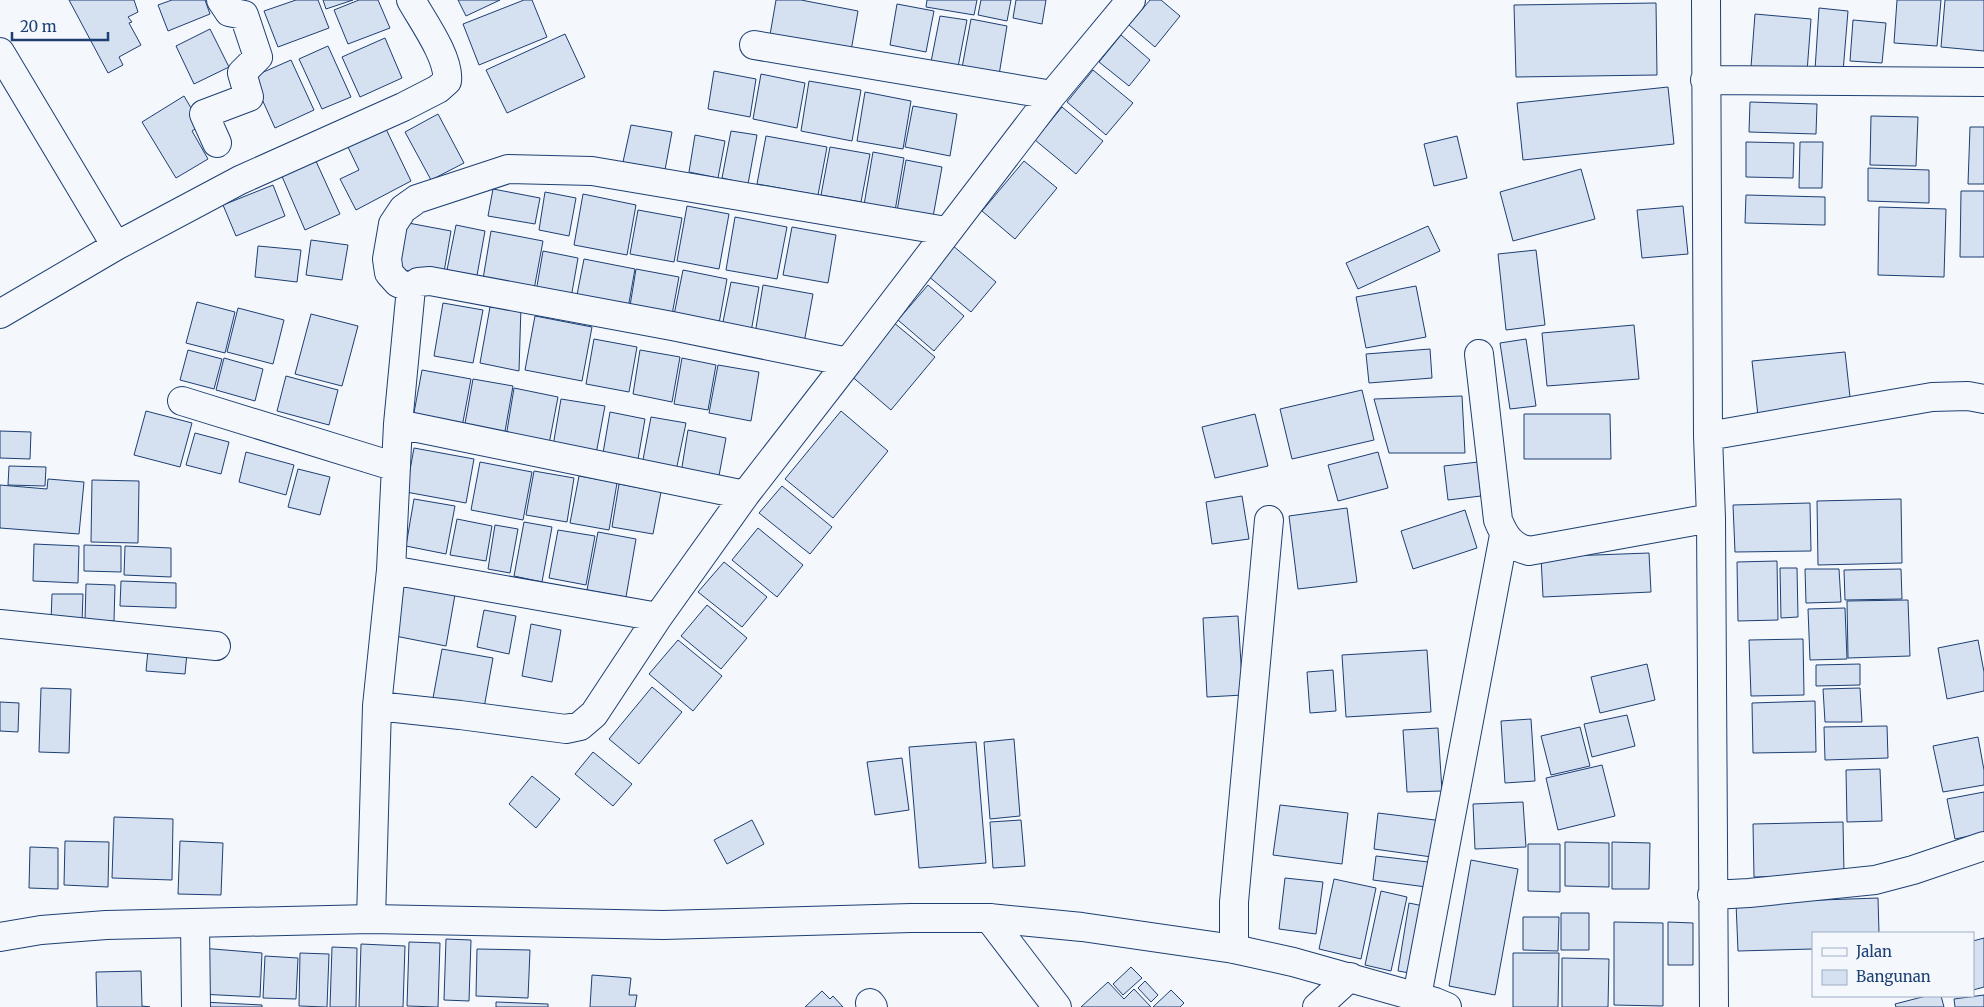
<svg xmlns="http://www.w3.org/2000/svg" width="1984" height="1007" font-family="Merriweather,serif">
  <style>
    .building { fill: #d5e0f0; stroke: #1d3f73 }
    .lines { fill: none; stroke-linecap: round; stroke-linejoin: round }
    .street-casing { stroke: #1d3f73; stroke-width: 30 }
    .secondary-casing { stroke: #1d3f73; stroke-width: 30 }
    .street { stroke: #f4f7fb; stroke-width: 28 }
    .secondary { stroke: #f4f7fb; stroke-width: 28 }
  </style>
  <rect width="100%" height="100%" fill="#f4f7fb"/>
  <path class="building" d="M69 0H134L138 12 128 17 132 22 129 23 141 45 119 57 123 65 108 73Z
    M172 0H205L210 14 168 31 158 5Z
    M296 0H318L329 28 278 47 264 11Z
    M323 0H353L326 9Z
    M359 0H378L390 28 348 44 334 10Z
    M458 0H500L466 16Z
    M524 0H532L547 37 479 65 463 24Z
    M776 0H801L858 11 851 51 770 35Z
    M927 0H977L974 15 926 7Z
    M981 0H1011L1007 21 978 15Z
    M1016 0H1046L1042 24 1013 18Z
    M1150 0H1161L1180 16 1155 47 1129 25Z
    M1897 0H1941L1937 46 1894 43Z
    M1945 0H1984V51L1941 47Z
    M1656 3 1657 75 1516 77 1514 5Z
    M897 4 934 11 926 52 890 45Z
    M1819 8 1848 11 1843 72 1815 70Z
    M1755 14 1811 19 1807 72 1751 67Z
    M940 16 967 20 958 67 931 62Z
    M971 19 1007 26 999 75 962 68Z
    M1853 20 1886 23 1882 63 1850 61Z
    M210 29 229 67 194 84 176 46Z
    M565 34 585 77 507 113 486 70Z
    M1121 35 1150 60 1129 86 1099 62Z
    M385 38 402 78 360 97 342 57Z
    M328 46 351 97 322 109 299 59Z
    M291 60 314 110 275 128 252 77Z
    M1093 70 1133 103 1106 135 1067 102Z
    M714 71 756 79 750 117 708 109Z
    M761 74 805 83 797 128 753 119Z
    M809 81 861 90 852 141 801 131Z
    M1668 87 1674 144 1523 160 1517 103Z
    M865 92 911 101 903 149 857 141Z
    M184 96 201 125 192 131 208 159 176 178 142 122Z
    M1750 102 1817 104 1816 134 1749 132Z
    M913 106 957 114 950 156 905 147Z
    M1062 107 1103 141 1076 174 1035 140Z
    M438 114 464 163 431 180 405 132Z
    M1871 116 1918 117 1916 166 1870 165Z
    M631 125 672 132 665 170 623 162Z
    M385 127 411 181 356 210 340 179 359 170 347 145Z
    M1970 127H1984V184H1968Z
    M731 131 757 135 748 184 722 178Z
    M695 135 725 141 718 178 689 172Z
    M766 136 827 147 818 195 757 184Z
    M1457 136 1467 178 1434 186 1424 144Z
    M1746 142 1794 143 1793 178 1746 177Z
    M1800 142H1823L1822 188H1799Z
    M830 147 870 154 861 202 821 195Z
    M873 152 904 158 895 211 864 205Z
    M315 159 340 214 305 230 281 174Z
    M906 160 942 167 933 217 897 211Z
    M1024 161 1057 188 1015 239 982 211Z
    M1868 168 1929 170V203L1868 201Z
    M1581 169 1595 219 1513 241 1500 192Z
    M273 185 285 216 236 236 223 205Z
    M493 189 540 198 535 224 488 216Z
    M1961 191H1984V257H1960Z
    M545 192 576 198 569 236 539 230Z
    M583 194 636 205 627 255 574 245Z
    M1746 195 1825 197V225L1745 223Z
    M687 206 729 214 719 269 677 261Z
    M1683 206 1688 254 1642 258 1637 210Z
    M1879 207 1946 209 1944 277 1878 275Z
    M638 210 682 218 674 262 630 254Z
    M735 217 787 227 777 279 726 270Z
    M403 222 451 231 443 278 394 268Z
    M456 225 485 231 476 281 446 275Z
    M1428 226 1440 251 1358 289 1346 263Z
    M792 227 836 235 828 283 783 275Z
    M491 231 543 241 533 295 482 285Z
    M311 240 348 245 342 280 306 275Z
    M952 245 996 282 971 312 927 275Z
    M258 246 301 250 297 282 255 277Z
    M1536 250 1545 325 1506 330 1498 254Z
    M543 251 578 258 571 298 536 292Z
    M584 259 635 269 627 314 575 305Z
    M636 269 679 277 671 320 629 312Z
    M683 270 727 279 718 329 673 320Z
    M731 282 759 287 751 332 722 327Z
    M763 285 813 294 804 343 755 334Z
    M928 285 964 316 934 351 898 320Z
    M1416 286 1426 337 1366 348 1356 297Z
    M197 302 235 312 225 353 186 343Z
    M443 303 483 310 473 363 434 356Z
    M521 306 519 371 480 363 490 307Z
    M238 308 284 320 273 364 227 352Z
    M311 314 358 326 342 386 295 374Z
    M535 316 592 327 582 381 525 370Z
    M893 322 935 357 891 410 849 374Z
    M1634 325 1639 379 1547 386 1542 333Z
    M594 339 637 347 629 392 586 384Z
    M1526 339 1536 406 1510 409 1500 343Z
    M1430 349 1432 378 1369 383 1366 354Z
    M188 350 222 359 214 389 180 380Z
    M640 350 680 357 672 402 633 394Z
    M1845 352 1851 406 1758 416 1752 361Z
    M224 358 263 369 255 401 216 390Z
    M682 358 716 365 708 410 674 404Z
    M718 365 759 372 751 421 709 413Z
    M422 370 471 379 462 427 413 418Z
    M286 376 338 390 329 425 277 411Z
    M473 379 513 386 504 437 464 429Z
    M514 388 558 397 549 444 506 437Z
    M1362 390 1374 440 1292 459 1280 409Z
    M1462 396 1465 453H1389L1374 399Z
    M561 399 605 406 596 454 553 446Z
    M146 411 192 423 180 467 134 455Z
    M841 411 888 451 833 518 785 479Z
    M610 412 645 419 637 465 602 459Z
    M1255 414 1268 466 1215 478 1202 427Z
    M1524 414H1610L1611 459H1524Z
    M651 417 686 423 676 471 642 465Z
    M688 430 726 438 718 481 681 473Z
    M0 431 31 432 30 459 0 458Z
    M195 433 229 442 221 474 186 465Z
    M414 448 474 459 466 503 406 492Z
    M246 452 294 465 286 495 239 482Z
    M1378 452 1388 488 1338 501 1328 465Z
    M480 462 532 472 523 520 471 510Z
    M1478 462 1481 496 1448 500 1444 466Z
    M9 466 46 467 45 486 8 485Z
    M298 469 330 477 320 515 288 507Z
    M534 471 574 478 567 522 526 515Z
    M579 476 617 483 609 530 570 523Z
    M48 479 84 482 79 534 0 528V485L47 489Z
    M92 480 139 481 138 543 91 542Z
    M619 484 661 492 653 534 612 527Z
    M782 486 832 527 810 554 759 513Z
    M1242 496 1249 539 1212 544 1206 502Z
    M414 499 455 506 446 554 406 546Z
    M1901 499 1902 563 1818 565 1817 501Z
    M1810 503 1811 551 1735 552 1733 505Z
    M1347 508 1357 582 1298 589 1289 516Z
    M1465 510 1477 548 1413 569 1401 531Z
    M457 519 492 526 486 561 450 555Z
    M524 522 552 527 542 582 514 576Z
    M495 525 518 529 510 573 488 569Z
    M758 528 803 565 777 597 732 560Z
    M558 530 595 536 586 585 549 578Z
    M598 532 636 539 626 597 587 590Z
    M34 544 79 546 78 583 33 581Z
    M84 545 121 546V572L84 571Z
    M125 546 171 548V577L124 575Z
    M1649 553 1651 592 1543 597 1541 557Z
    M1777 561 1778 620 1738 621 1737 562Z
    M724 562 767 597 742 627 698 592Z
    M1780 568H1797L1798 617 1781 618Z
    M1805 569H1839L1841 602 1806 603Z
    M1901 569 1902 599 1845 600 1844 570Z
    M405 580 456 589 446 646 395 636Z
    M121 581 176 583V608L120 606Z
    M86 584 115 585 114 621 85 620Z
    M52 594H83L82 622 51 621Z
    M1908 600 1910 656 1848 658 1847 601Z
    M707 605 747 638 721 669 681 636Z
    M1845 608 1847 659 1810 660 1808 609Z
    M484 610 516 616 509 654 477 647Z
    M1238 616 1243 695 1207 697 1203 618Z
    M531 624 561 630 552 682 522 676Z
    M1803 639 1804 695 1751 696 1749 640Z
    M678 640 722 676 693 711 649 674Z
    M1978 640 1984 672V691L1947 699 1938 648Z
    M442 649 493 658 484 708 433 698Z
    M148 650 187 653 185 674 146 671Z
    M1427 650 1431 712 1346 717 1342 655Z
    M1647 664 1655 700 1600 713 1591 677Z
    M1860 664V685L1816 686V665Z
    M1333 670 1336 711 1310 713 1307 672Z
    M652 687 682 712 639 764 609 739Z
    M41 688 71 689 69 753 39 752Z
    M1860 688 1862 722H1825L1823 689Z
    M1815 701 1816 752 1753 753 1752 703Z
    M0 702 19 703 18 732 0 731Z
    M1627 715 1635 746 1592 757 1584 724Z
    M1531 719 1535 781 1505 783 1501 721Z
    M1887 726 1888 758 1825 760 1824 727Z
    M1580 727 1590 766 1551 775 1541 736Z
    M1438 728 1442 791 1407 792 1403 730Z
    M1978 737 1984 770V785L1943 792 1933 746Z
    M1014 739 1020 816 990 819 984 742Z
    M976 742 986 863 919 868 909 747Z
    M593 752 632 784 613 806 575 774Z
    M902 758 909 810 875 815 867 762Z
    M1602 765 1615 816 1558 830 1546 778Z
    M1880 769 1882 821 1847 822 1846 770Z
    M532 776 560 799 536 828 509 804Z
    M1984 792V833L1955 839 1947 799Z
    M1523 802 1526 847 1475 849 1473 804Z
    M1280 805 1348 813 1342 864 1273 855Z
    M1378 813 1443 821 1439 858 1374 849Z
    M114 817 173 819 172 880 112 878Z
    M752 820 764 844 727 864 714 840Z
    M1021 820 1025 866 993 868 990 822Z
    M1843 822 1844 875 1754 877 1753 824Z
    M65 841 109 842 108 887 64 885Z
    M180 841 223 843 221 895 178 894Z
    M1565 842 1609 843V887L1565 886Z
    M1612 842 1650 843 1649 889H1612Z
    M1528 844H1560V892L1528 891Z
    M30 847 58 848V889L29 888Z
    M1376 856 1437 863 1434 888 1373 880Z
    M1471 860 1518 869 1495 995 1449 986Z
    M1285 878 1323 882 1316 934 1279 929Z
    M1334 879 1376 888 1361 959 1319 949Z
    M1381 891 1407 897 1391 971 1365 965Z
    M1878 898 1879 933H1813V949L1738 951 1736 903Z
    M1409 903 1428 907 1416 974 1398 971Z
    M1561 913H1589V950H1561Z
    M1523 917H1559L1558 951 1523 950Z
    M1614 922 1663 923V1006L1614 1005Z
    M1668 922 1693 923V965H1668Z
    M1984 938V987L1973 990V941Z
    M446 939 471 940 469 1001 444 1000Z
    M409 942 440 943 438 1007 407 1006Z
    M361 944 405 946 403 1007H359Z
    M332 947 357 948 356 1007H330Z
    M201 948 262 953 260 997 199 994Z
    M477 949 530 950 528 998 476 996Z
    M300 953 329 954 327 1007 299 1006Z
    M1513 953H1559L1558 1007H1513Z
    M265 956 298 958 296 999 263 998Z
    M1562 958 1609 959 1608 1007H1562Z
    M1131 967 1142 978 1123 995 1113 984Z
    M141 971 142 1006 150 1007H97L96 972Z
    M592 975 631 978 629 995H637L635 1007H590Z
    M1145 981 1158 995 1151 1002 1138 988Z
    M1108 982 1124 999 1134 989 1151 1007H1081Z
    M1171 990 1184 1003 1180 1007H1153Z
    M822 991 830 999 833 996 843 1007H805Z
    M1984 995V1007H1955L1954 999Z
    M1926 996H1941L1944 1007H1896L1895 1004Z
    M203 1002 262 1005V1007H202Z
    M496 1002 548 1004V1007H496Z"/>
  <g class="lines">
    <defs>
      <path id="street" d="M1706 0 1708 436 1711 518 1714 1007
        M754 45 1052 95
        M0 52 116 246
        M1705 80 1984 82
        M217 143 204 114 249 97 242 73 258 57 244 15 229 12 221 0
        M411 288 398 283 389 273 387 259 393 224 403 209 417 199 508 169 592 171 946 231
        M0 314 116 246 240 180 403 107 438 89 447 81C450 58 422 20 411 0
        M1479 354 1498 520C1504 535 1511 547 1529 551L1711 518
        M182 401 396 467
        M398 424 745 495
        M1708 436 1932 397 1968 396 1984 399
        M391 570 658 617
        M0 624 216 646
        M377 706 460 715 566 729 580 726 594 714 658 617 745 495 848 362
        M1712 895 1749 893 1875 880 1913 870 1984 846
        M989 918 1057 1007
        M371 919 377 706 391 570 398 424 411 288 418 282 430 281 672 326 848 362 1052 95 1131 0
        M195 924 196 1007
        M1234 949V902L1269 520
        M1417 996 1504 535
        M870 1003 873 1007
        M1317 1007 1350 977"/>
      <path id="secondary" d="M0 937 41 930 106 925 371 919 663 925 911 918H989L1082 927 1234 949 1293 962 1435 1002 1447 1007"/>
    </defs>
    <use href="#street" class="street-casing"/>
    <use href="#secondary" class="secondary-casing"/>
    <use href="#street" class="street"/>
    <use href="#secondary" class="secondary"/>
  </g>
  <rect x="1812" y="932" width="162" height="65" fill="#f4f7fb" stroke="#9eadc5"/>
  <rect x="1822" y="948" width="25" height="8" fill="#f4f7fb" stroke="#9eadc5"/>
  <text x="1856" y="957" font-size="15" fill="#1d3f73">Jalan</text>
  <rect x="1822" y="970" width="25" height="15" fill="#d5e0f0" stroke="#9eadc5"/>
  <text x="1856" y="982" font-size="15" fill="#1d3f73">Bangunan</text>
  <path d="M12 32v8h96v-8" fill="none" stroke="#1d3f73" stroke-width="2.5"/>
  <text x="20" y="32" font-size="15" fill="#1d3f73" stroke="#f4f7fb" stroke-width="4" paint-order="stroke">20 m</text>
</svg>
